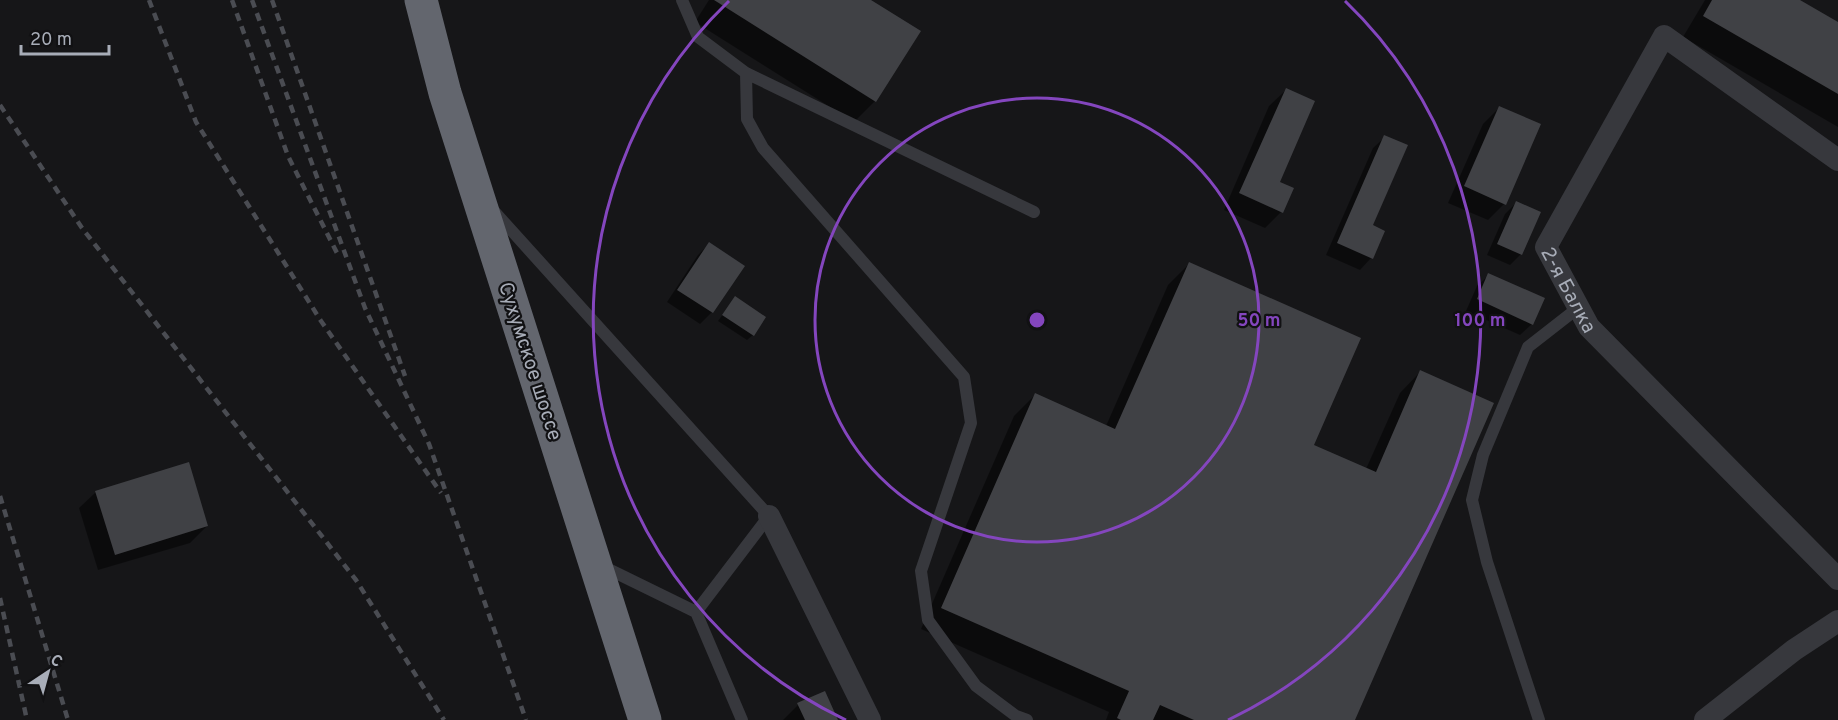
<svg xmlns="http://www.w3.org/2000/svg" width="1838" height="720" font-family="Overpass,sans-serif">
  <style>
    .shadow { fill: #0007 }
    .building { fill: #404145 }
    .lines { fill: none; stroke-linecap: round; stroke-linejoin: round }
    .lane { stroke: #37383d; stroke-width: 12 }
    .street { stroke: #37383d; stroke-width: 22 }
    .highway { stroke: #63666e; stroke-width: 33 }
    .rail { stroke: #4a4c52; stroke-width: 4.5; stroke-dasharray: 8 6; stroke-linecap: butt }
    .ring { fill: none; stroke: #8446be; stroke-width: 3 }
    .labels { text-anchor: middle; stroke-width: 4.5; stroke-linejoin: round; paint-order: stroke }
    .street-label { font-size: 20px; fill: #a8adb8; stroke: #111113 }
    .centre { fill: #8446be; stroke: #111113; stroke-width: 3 }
    .ring-label { font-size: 18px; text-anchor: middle; font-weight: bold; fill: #8446be; stroke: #111113; stroke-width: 4.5; stroke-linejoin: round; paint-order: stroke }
  </style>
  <rect width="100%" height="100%" fill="#161618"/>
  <path class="shadow" d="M709 0H868L875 101 854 122 695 22Z
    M1705 0H1797L1838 24V127L1683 37Z
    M1286 90 1278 183 1281 212 1265 228 1224 210 1269 106Z
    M1499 108 1504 204 1488 220 1448 203 1483 124Z
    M1385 137 1371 226 1383 231 1371 258 1360 270 1326 255 1373 148Z
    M1516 203 1521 254 1510 265 1487 255 1505 214Z
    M709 244 743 266 712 312 700 324 667 302 698 255Z
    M1189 264 1312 445 1366 469 1400 393 1420 372 1353 720H1106L1109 712 921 629 1014 416 1035 395 1106 426 1168 285Z
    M1489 275 1532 324 1520 335 1466 311 1477 286Z
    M735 298 753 335 747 340 718 321Z
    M96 492 207 526 190 543 98 570 79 508Z
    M798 705 836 720H783Z"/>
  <path class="building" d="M714 0H871L921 31 876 102Z
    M1712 0H1800L1838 22V94L1703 16Z
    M1286 88 1315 101 1280 182 1294 188 1283 213 1239 193Z
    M1499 106 1541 124 1506 205 1464 186Z
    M1384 135 1408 145 1373 225 1385 231 1373 259 1337 243Z
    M1516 201 1541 212 1522 255 1497 244Z
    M709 242 745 266 713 313 677 290Z
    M1189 262 1361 338 1314 445 1376 472 1420 370 1494 403 1355 720H1194L1160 705 1153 720H1121L1117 718 1129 691 941 608 1035 393 1115 429Z
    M1488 273 1545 298 1533 325 1477 299Z
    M735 296 766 317 754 336 722 315Z
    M189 462 208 526 115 555 95 491Z
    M825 691 838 720H805L797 703Z"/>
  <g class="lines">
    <path class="lane" d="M682 0 698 37 746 73 1034 212
      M746 73 747 119 763 148 964 377 971 423 921 571 928 620 976 686 1016 716 1027 720
      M493 210 769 516 696 612
      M602 566 696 612 742 720
      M1539 720 1487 562 1472 500 1483 455 1528 347 1578 308"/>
    <g class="street">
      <path id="s1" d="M1838 160 1664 36 1546 247 1589 327 1838 579"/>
      <path d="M769 516 870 720"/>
      <path d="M1705 720 1794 650 1838 621"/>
    </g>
    <path class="highway" d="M421 0 445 93 645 720"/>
    <path class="rail" d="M149 0 196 122 321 321 441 493
      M232 0 288 156 338 255
      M252 0 365 308 429 444 526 720
      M272 0 405 376
      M0 105 82 228 356 580 444 720
      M0 496 68 720
      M0 598 27 720"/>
  </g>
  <g class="ring">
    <circle cx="1037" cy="320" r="222"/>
    <path d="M846 720A443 443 0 0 1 729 1M1345 1A443 443 0 0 1 1228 720"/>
  </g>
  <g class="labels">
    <g class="street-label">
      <text dy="7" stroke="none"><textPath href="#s1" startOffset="504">2-я Балка</textPath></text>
      <text transform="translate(531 361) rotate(72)" y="7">Сухумское шоссе</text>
    </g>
  </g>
  <circle cx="1037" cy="320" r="9" class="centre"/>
  <g class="ring-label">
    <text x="1259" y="326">50 m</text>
    <text x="1480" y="326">100 m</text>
  </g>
  <g transform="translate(48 672) rotate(36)" stroke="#111113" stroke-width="4.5" paint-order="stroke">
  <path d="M0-4.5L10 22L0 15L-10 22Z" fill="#a8adb8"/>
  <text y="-9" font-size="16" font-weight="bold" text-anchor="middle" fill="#a8adb8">С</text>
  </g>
  <path d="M21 45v9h88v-9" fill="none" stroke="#a8adb8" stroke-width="3"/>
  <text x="30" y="45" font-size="18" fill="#a8adb8" stroke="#111113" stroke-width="4.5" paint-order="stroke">20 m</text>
</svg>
